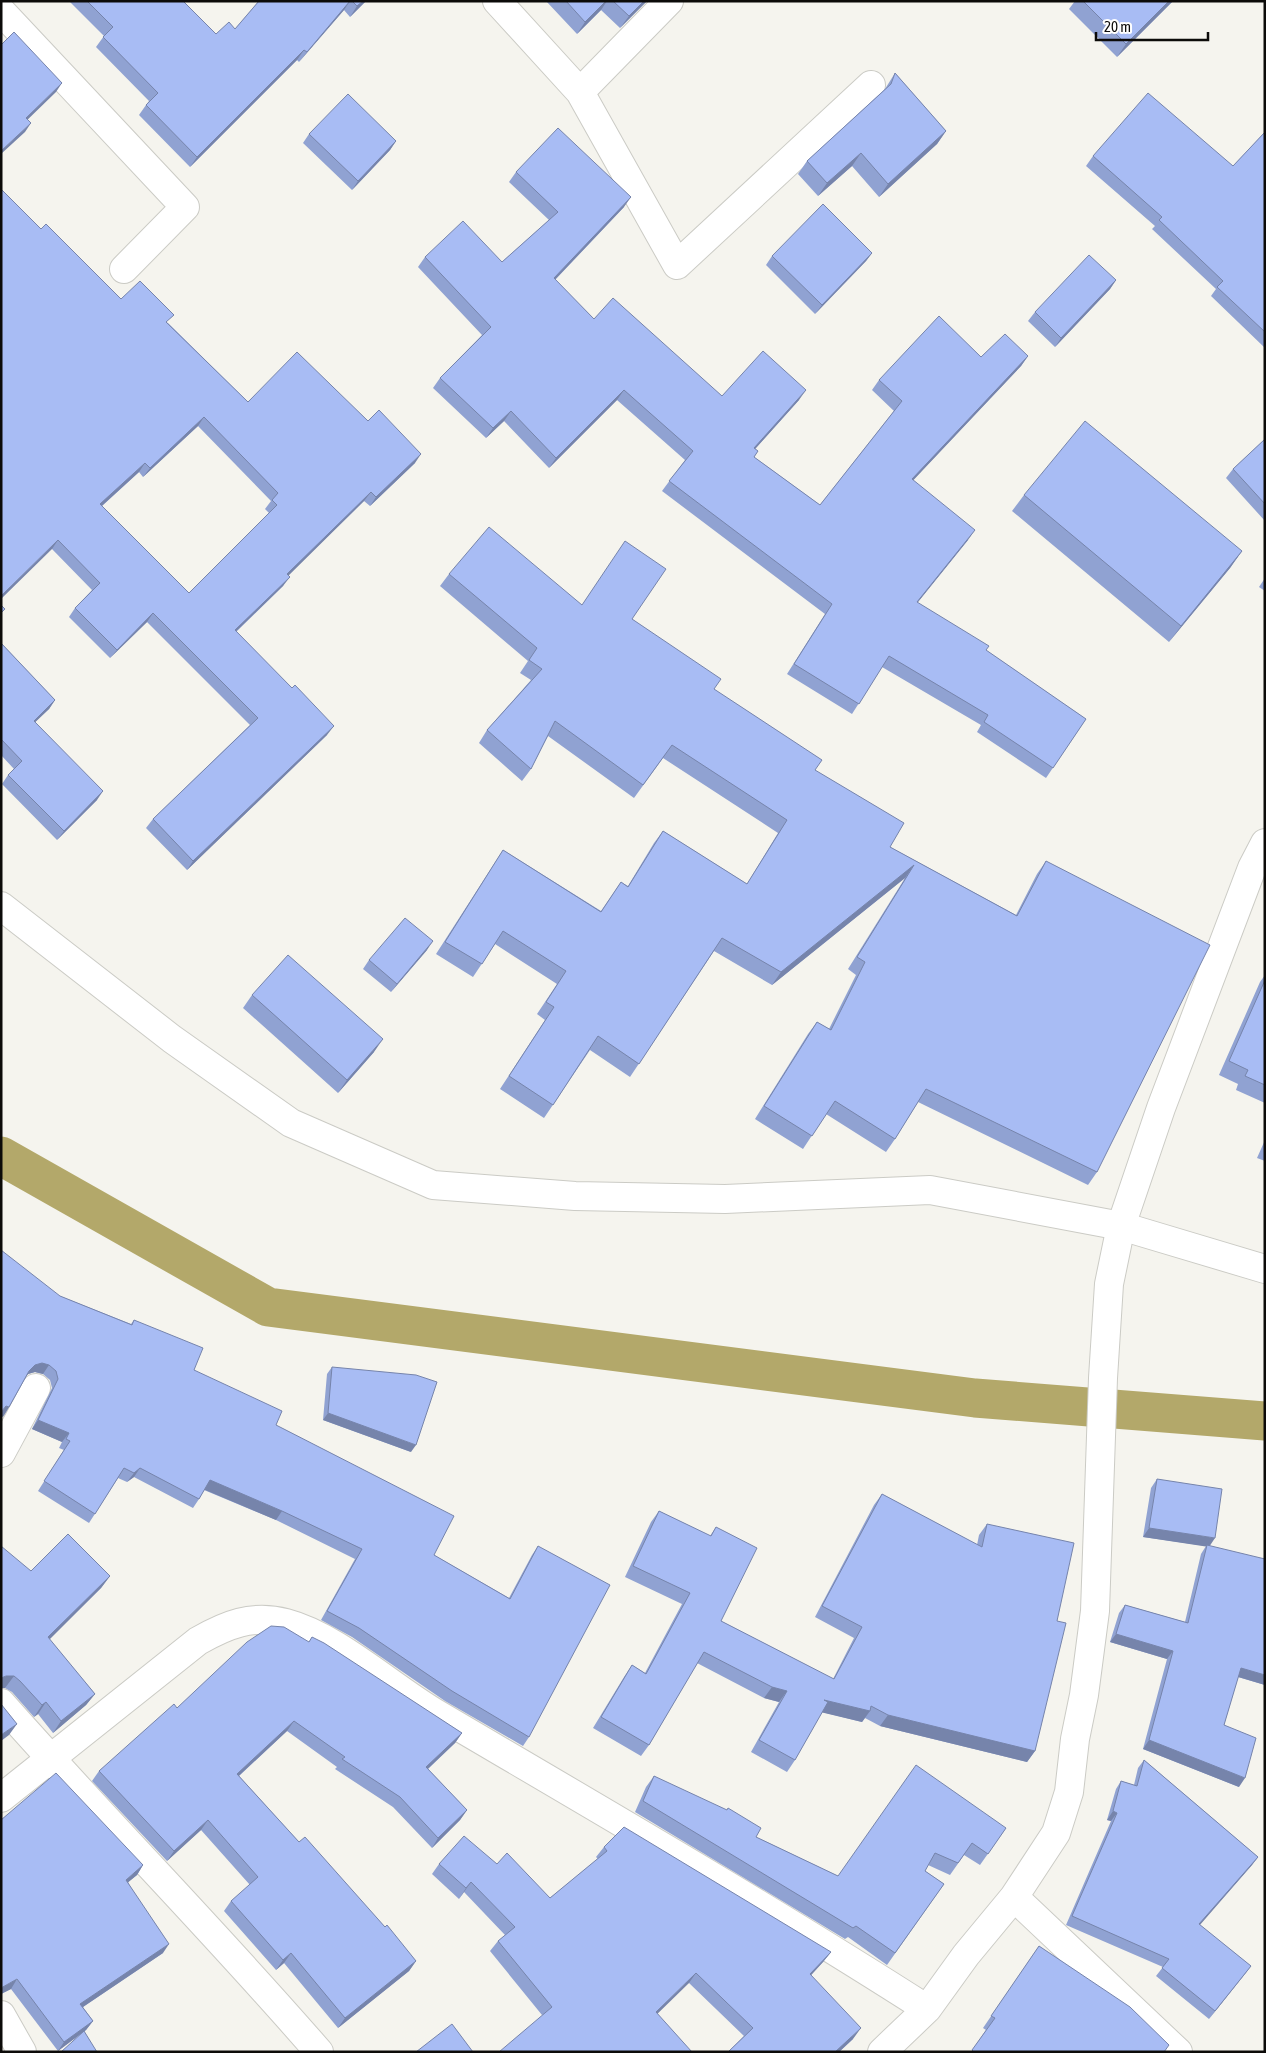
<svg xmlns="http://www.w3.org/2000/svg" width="1266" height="2053" font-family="'Asap Condensed',sans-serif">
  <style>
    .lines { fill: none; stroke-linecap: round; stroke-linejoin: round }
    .canal { stroke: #b3a86a; stroke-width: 39 }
    .street-casing { stroke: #cbcbc5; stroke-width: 30 }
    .secondary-casing { stroke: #cbcbc5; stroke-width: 30 }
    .street { stroke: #fff; stroke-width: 28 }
    .secondary { stroke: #fff; stroke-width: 28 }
    .wall { fill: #90a2d2; fill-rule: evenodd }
    .shaded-wall { fill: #7684ab }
    .building { fill: #a8bcf4; stroke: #7684ab; fill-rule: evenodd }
  </style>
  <rect width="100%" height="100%" fill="#f5f4ee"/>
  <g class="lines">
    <path class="canal" d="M1 1156 268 1307 975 1398 1265 1421"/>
    <defs>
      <path id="street" d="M497 1 580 92 669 1
        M1 11 185 207 124 269
        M580 92 677 265 871 85
        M1 1453 36 1388
        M1 1703C105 1821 216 1933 319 2052
        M1 1798 198 1641C226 1625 252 1614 286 1623 336 1636 391 1687 437 1714 602 1811 766 1906 927 2009
        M1014 1897 1178 2052
        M1 2015 22 2052
        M882 2052 927 2009 966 1955 1014 1897 1056 1833 1069 1792 1075 1739 1084 1695 1095 1611 1103 1378 1109 1284 1121 1226 1161 1108 1252 868 1265 843"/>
      <path id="secondary" d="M1 906 172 1039 291 1123 433 1185 575 1196 725 1199 930 1190 1121 1226 1265 1269"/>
    </defs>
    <use href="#street" class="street-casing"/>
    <use href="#secondary" class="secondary-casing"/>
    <use href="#street" class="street"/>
    <use href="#secondary" class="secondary"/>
  </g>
  <path class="wall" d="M69 1H183L216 34 235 29 259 1H366L350 17 344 10 299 62 297 60 190 167 139 115 146 105 149 101 96 47 104 36Z
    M546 1H647L620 28 601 10 577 34Z
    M1075 1H1173L1117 57 1069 9Z
    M895 73 946 131 937 144 879 197 852 166 818 196 798 174 807 161 885 89Z
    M1265 132V348L1211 296 1216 289 1152 229 1155 226 1086 166 1093 156 1233 166Z
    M309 134 396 141 390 150 352 190 303 143Z
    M516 172 624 207 555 280 594 319 722 396 799 400 755 449 758 451 754 457 820 505 894 411 872 390 879 380 981 357 1028 356 1021 366 913 480 968 540 917 603 1086 719 1046 778 977 732 981 725 882 667 852 714 787 674 825 614 662 491 685 460 617 400 549 468 504 421 486 438 433 388 440 378 482 335 418 267 425 257 502 262 549 220 509 182Z
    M41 229 121 299 168 323 248 402 368 421 415 463 370 506 364 501 288 575 283 586 236 632 327 735 187 870 146 828 153 819 250 725 147 622 110 658 69 617 75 608 92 590 52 549ZM198 426 271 501 265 509 269 513 189 593 102 506 139 472 143 477Z
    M872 253 866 261 815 314 766 265 772 256Z
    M1116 280 1110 289 1055 347 1028 321 1035 312Z
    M1265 439V521L1226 478 1233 469Z
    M1024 495 1242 551 1230 568 1169 642 1012 511Z
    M449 574 581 605 632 619 714 689 815 770 890 847 1016 915 1037 874 1046 861 1097 1172 1088 1185 918 1102 895 1139 886 1152 826 1114 803 1149 755 1119 808 1034 817 1022 829 1029 856 975 848 969 905 878 772 985 714 951 630 1077 590 1050 544 1118 500 1089 545 1020 537 1014 557 984 495 944 473 977 436 954 503 850 601 911 621 882 628 886 654 843 663 831 747 884 778 833 663 758 634 798 548 736 531 769 522 781 479 743 487 730 531 680 520 673 528 661 440 586Z
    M1265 578V591L1259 587Z
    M1 643 55 700 49 709 35 722 97 800 57 840 2 784 8 775 14 769 1 755Z
    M427 950 391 992 363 969 369 960Z
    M1265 975V1103L1236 1090 1238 1084 1219 1075 1260 982Z
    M252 995 374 1052 338 1093 243 1008Z
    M1265 1140V1161L1257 1158Z
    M60 1296 131 1324 134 1320 194 1370 276 1425 434 1555 509 1598 532 1555 538 1546 529 1737 523 1746 445 1701 352 1637 321 1620 355 1559 276 1520 204 1490 199 1499 193 1508 134 1477 127 1482 118 1478 89 1523 38 1491 64 1450 59 1448 62 1442 32 1429 52 1388 50 1380 43 1374 35 1372 28 1374 26 1377 9 1407 3 1417Z
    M332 1367 411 1452 323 1420 327 1374Z
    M1157 1479 1209 1546 1265 1685 1238 1677 1224 1725 1239 1787 1143 1749 1167 1659 1110 1642 1119 1613 1125 1605 1185 1622 1201 1554 1206 1546 1143 1537 1151 1488Z
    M882 1494 977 1545 979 1535 987 1524 1057 1621 1035 1751 1027 1762 880 1726 865 1718 862 1722 822 1712 795 1760 787 1772 751 1752 779 1702 764 1698 697 1663 649 1745 641 1756 593 1728 624 1677 632 1665 645 1673 682 1604 625 1577 651 1522 659 1511 710 1536 716 1527 721 1621 833 1679 854 1638 815 1617 874 1505Z
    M31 1571 110 1576 101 1588 49 1639 95 1694 86 1705 53 1733 38 1714 34 1717 12 1692 5 1688Z
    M312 1637 462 1733 455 1743 428 1769 467 1810 460 1820 432 1848 393 1807 335 1769 337 1767 287 1731 239 1776 299 1842 385 1927 416 1961 409 1971 338 2028 284 1963 276 1970 224 1911 231 1901 250 1885 201 1830 167 1861 92 1781 99 1771 177 1708 309 1642Z
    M1144 1760 1258 1857 1252 1865 1199 1925 1251 1966 1209 2019 1156 1976 1163 1967 1066 1925 1111 1821 1107 1820 1116 1789 1121 1781 1134 1785 1138 1768Z
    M654 1776 756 1837 838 1876 1006 1828 980 1865 964 1855 950 1875 928 1865 925 1871 944 1884 887 1965 848 1937 845 1939 635 1812 646 1787Z
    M604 1847 831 1952 823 1962 811 1975 853 2039 839 2052H728L744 2036 689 1983 542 2015 490 1951 498 1941 505 1935 464 1892 459 1899 432 1874 439 1864H497L550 1898 598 1859 596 1857Z
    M143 1865 137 1875 128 1882 163 1953 83 2007 93 2021 86 2030 58 2051 11 1989 1 1994Z
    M1039 1946 1164 2052H971L986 2030 983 2028Z"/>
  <path class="shaded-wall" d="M350 1 344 10 299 62 307 52Z
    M363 1H366L350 17 357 6Z
    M606 1H607L601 10 577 34 585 22Z
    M644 1H647L620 28 629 16Z
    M1169 1H1173L1117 57 1126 44Z
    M304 50 297 60 190 167 197 157Z
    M62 83 56 92 20 127 26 118Z
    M31 123 25 132 1 154V151Z
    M946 131 937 144 879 197 888 184Z
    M396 141 390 150 352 190 358 181Z
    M861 153 852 166 818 196 827 183Z
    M631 197 624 207 547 288 554 278Z
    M872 253 866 261 815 314 822 305Z
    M1116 280 1110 289 1055 347 1061 338Z
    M1028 356 1021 366 905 489 912 479Z
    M624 390 617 400 549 468 556 458Z
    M806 390 799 400 747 458 754 448Z
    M511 411 504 421 486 438 493 428Z
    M204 417 198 426 143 477 150 468Z
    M421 454 415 463 370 506 376 497Z
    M145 463 139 472 94 513 100 504Z
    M371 492 364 501 281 583 287 574Z
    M975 530 968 540 910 612 917 602Z
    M58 540 52 549 1 599V596Z
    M1242 551 1230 568 1169 642 1181 626Z
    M290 577 283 586 228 639 235 630Z
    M153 613 147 622 110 658 117 650Z
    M55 700 49 709 27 730 34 721Z
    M334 726 327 735 187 870 193 861Z
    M103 791 97 800 57 840 64 831Z
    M914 865 905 878 772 985 781 972Z
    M433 941 427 950 391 992 397 984Z
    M383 1039 374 1052 338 1093 347 1080Z
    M42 1363 49 1365 43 1374 35 1372 28 1374 23 1380 29 1371 35 1365Z
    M6 1406 9 1407 3 1417 1 1416V1412Z
    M328 1413 416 1445 411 1452 323 1420Z
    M38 1420 69 1433 62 1442 32 1429Z
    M140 1468 134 1477 127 1482 134 1473Z
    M210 1480 282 1511 276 1520 203 1489Z
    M1149 1528 1215 1538 1209 1547 1143 1537Z
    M110 1576 101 1588 40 1649 48 1637Z
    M1116 1634 1173 1651 1167 1659 1110 1642Z
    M1241 1668 1265 1675V1685L1235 1676Z
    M6 1676H14L5 1688H1V1678Z
    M772 1687 787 1691 779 1702 764 1698Z
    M95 1694 86 1705 53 1733 61 1721Z
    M824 1700 870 1711 862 1722 816 1711Z
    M46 1702 38 1714 34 1717 42 1705Z
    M888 1715 1035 1751 1027 1762 880 1726Z
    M294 1721 287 1731 230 1784 237 1774Z
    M17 1724 9 1735 1 1741V1735Z
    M462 1733 455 1743 419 1777 426 1767Z
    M1149 1740 1245 1778 1239 1787 1143 1749Z
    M467 1810 460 1820 432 1848 438 1838Z
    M1113 1811 1117 1813 1111 1821 1107 1820Z
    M208 1820 201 1830 167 1861 174 1851Z
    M1258 1857 1252 1865 1193 1933 1199 1924Z
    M143 1865 137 1875 120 1889 126 1880Z
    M471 1882 464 1892 459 1899 466 1888Z
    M169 1944 163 1953 74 2013 80 2004Z
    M831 1952 823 1962 803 1984 810 1974Z
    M291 1953 284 1963 276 1970 283 1960Z
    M416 1961 409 1971 338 2028 345 2018Z
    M1251 1966 1245 1974 1209 2019 1215 2011Z
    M696 1973 689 1983 649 2022 656 2012Z
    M17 1979 11 1989 1 1994V1988Z
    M93 2021 86 2030 58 2051 64 2042Z
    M861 2028 853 2039 839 2052H835Z"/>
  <path class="building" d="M87 1H183L216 34 229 22 235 29 259 1H350L307 52 304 50 197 157 146 105 158 93 103 37 113 27Z
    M352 1H363L357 6Z
    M566 1H606L585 22Z
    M613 1H644L629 16Z
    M1083 1H1169L1126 44Z
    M14 32 62 83 26 118 31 123 1 151V45Z
    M895 73 946 131 888 184 861 153 827 183 807 161 891 84Z
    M1148 93 1233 166 1265 132V332L1217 287 1223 281 1159 220 1162 217 1093 156Z
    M348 94 396 141 358 181 309 134Z
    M558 128 631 197 554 278 594 319 613 298 722 396 763 351 806 390 754 448 758 451 754 457 820 505 902 401 879 380 939 316 981 357 1005 334 1028 356 912 479 975 530 917 602 989 646 986 650 1086 719 1053 768 984 722 988 715 889 656 859 704 794 664 832 604 669 481 693 451 624 390 556 458 511 411 493 428 440 378 491 327 425 257 463 221 502 262 558 212 516 172Z
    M1 189 41 229 46 224 121 299 140 281 174 315 166 322 248 402 297 352 368 421 379 410 421 454 376 497 371 492 287 574 290 577 235 630 292 688 295 685 334 726 193 861 153 819 258 718 153 613 117 650 75 608 100 583 58 540 1 596ZM204 417 278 493 272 500 277 505 189 593 100 504 145 463 150 468Z
    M823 204 872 253 822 305 772 256Z
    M1089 255 1116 280 1061 338 1035 312Z
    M1085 421 1242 551 1181 626 1024 495Z
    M1265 439V504L1233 469Z
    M489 527 582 605 625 541 666 569 632 619 721 679 714 689 822 760 815 770 904 823 890 847 1017 916 1046 861 1210 945 1097 1172 926 1089 895 1139 835 1101 812 1136 764 1106 817 1022 831 1030 865 962 857 957 914 865 781 972 722 938 639 1064 598 1036 553 1105 509 1076 554 1007 546 1002 566 971 503 931 482 964 445 942 503 850 601 912 621 882 628 887 663 831 747 884 787 820 672 745 643 785 555 721 531 769 487 730 542 669 529 660 537 648 449 574Z
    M1 605 5 609 1 613Z
    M1 643 55 700 34 721 103 791 64 831 8 775 22 761 1 739Z
    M405 918 433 941 397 984 369 960Z
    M288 955 383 1039 347 1080 252 995Z
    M1265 980V1085L1245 1076 1248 1070 1229 1061Z
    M1 1250 60 1296 132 1325 134 1320 203 1348 194 1370 282 1411 276 1425 454 1516 434 1555 510 1599 538 1546 610 1585 529 1737 452 1691 359 1628 327 1611 362 1549 282 1511 210 1480 199 1499 140 1468 134 1473 124 1468 95 1514 44 1481 70 1441 66 1439 69 1433 38 1420 58 1379 56 1371 49 1365 42 1363 35 1365 29 1371 9 1407 6 1406 1 1412Z
    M332 1367 416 1375 437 1382 416 1445 328 1413Z
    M1157 1479 1222 1489 1215 1538 1149 1528Z
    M882 1494 982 1547 987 1524 1074 1543 1057 1621 1066 1623 1035 1751 888 1715 871 1706 870 1711 824 1700 828 1702 795 1760 759 1740 787 1691 772 1687 704 1652 649 1745 601 1717 632 1665 646 1674 690 1593 633 1566 659 1511 711 1536 716 1527 757 1548 721 1621 834 1679 862 1627 822 1606Z
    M68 1534 110 1576 48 1637 95 1694 61 1721 46 1702 42 1705 20 1681 14 1676H6L1 1678V1546L31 1571Z
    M1207 1545 1265 1559V1675L1241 1668 1224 1725 1256 1738 1245 1778 1149 1740 1173 1651 1116 1634 1125 1605 1188 1623Z
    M271 1626 284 1627 309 1642 312 1637 324 1643 462 1733 426 1767 467 1810 438 1838 400 1797 342 1759 345 1757 294 1721 237 1774 299 1842 305 1837 385 1927 387 1925 416 1961 345 2018 291 1953 283 1960 231 1901 258 1877 208 1820 174 1851 99 1771 174 1704 177 1708 247 1642Z
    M1 1704 17 1724 1 1735Z
    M1144 1760 1258 1857 1199 1924 1251 1966 1215 2011 1162 1968 1169 1959 1072 1916 1117 1813 1113 1811 1121 1781 1137 1786Z
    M916 1765 1006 1828 988 1854 972 1843 958 1863 935 1853 925 1871 944 1884 895 1953 856 1926 853 1928 643 1801 654 1776 727 1810 728 1808 761 1828 756 1837 838 1876Z
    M56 1773 143 1865 126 1880 169 1944 80 2004 93 2021 64 2042 17 1979 1 1988V1820Z
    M624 1827 831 1952 810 1974 861 2028 835 2052H728L753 2028 696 1973 656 2012 692 2052H499L552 2007 498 1941 515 1927 471 1882 466 1888 439 1864 464 1836 497 1864 507 1853 550 1898 607 1851 604 1847Z
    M1039 1946 1130 2007 1169 2045 1164 2052H974L972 2050 995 2018 991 2016Z
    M452 2024 473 2052H416Z
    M84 2031 97 2052H61Z"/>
  <rect width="1266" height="2053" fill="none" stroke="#0c0b09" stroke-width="5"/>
  <path d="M1096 32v8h112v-8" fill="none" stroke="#0c0b09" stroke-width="2.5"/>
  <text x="1104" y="32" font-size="15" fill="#0c0b09" stroke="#ffffff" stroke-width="4" paint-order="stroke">20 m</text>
</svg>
